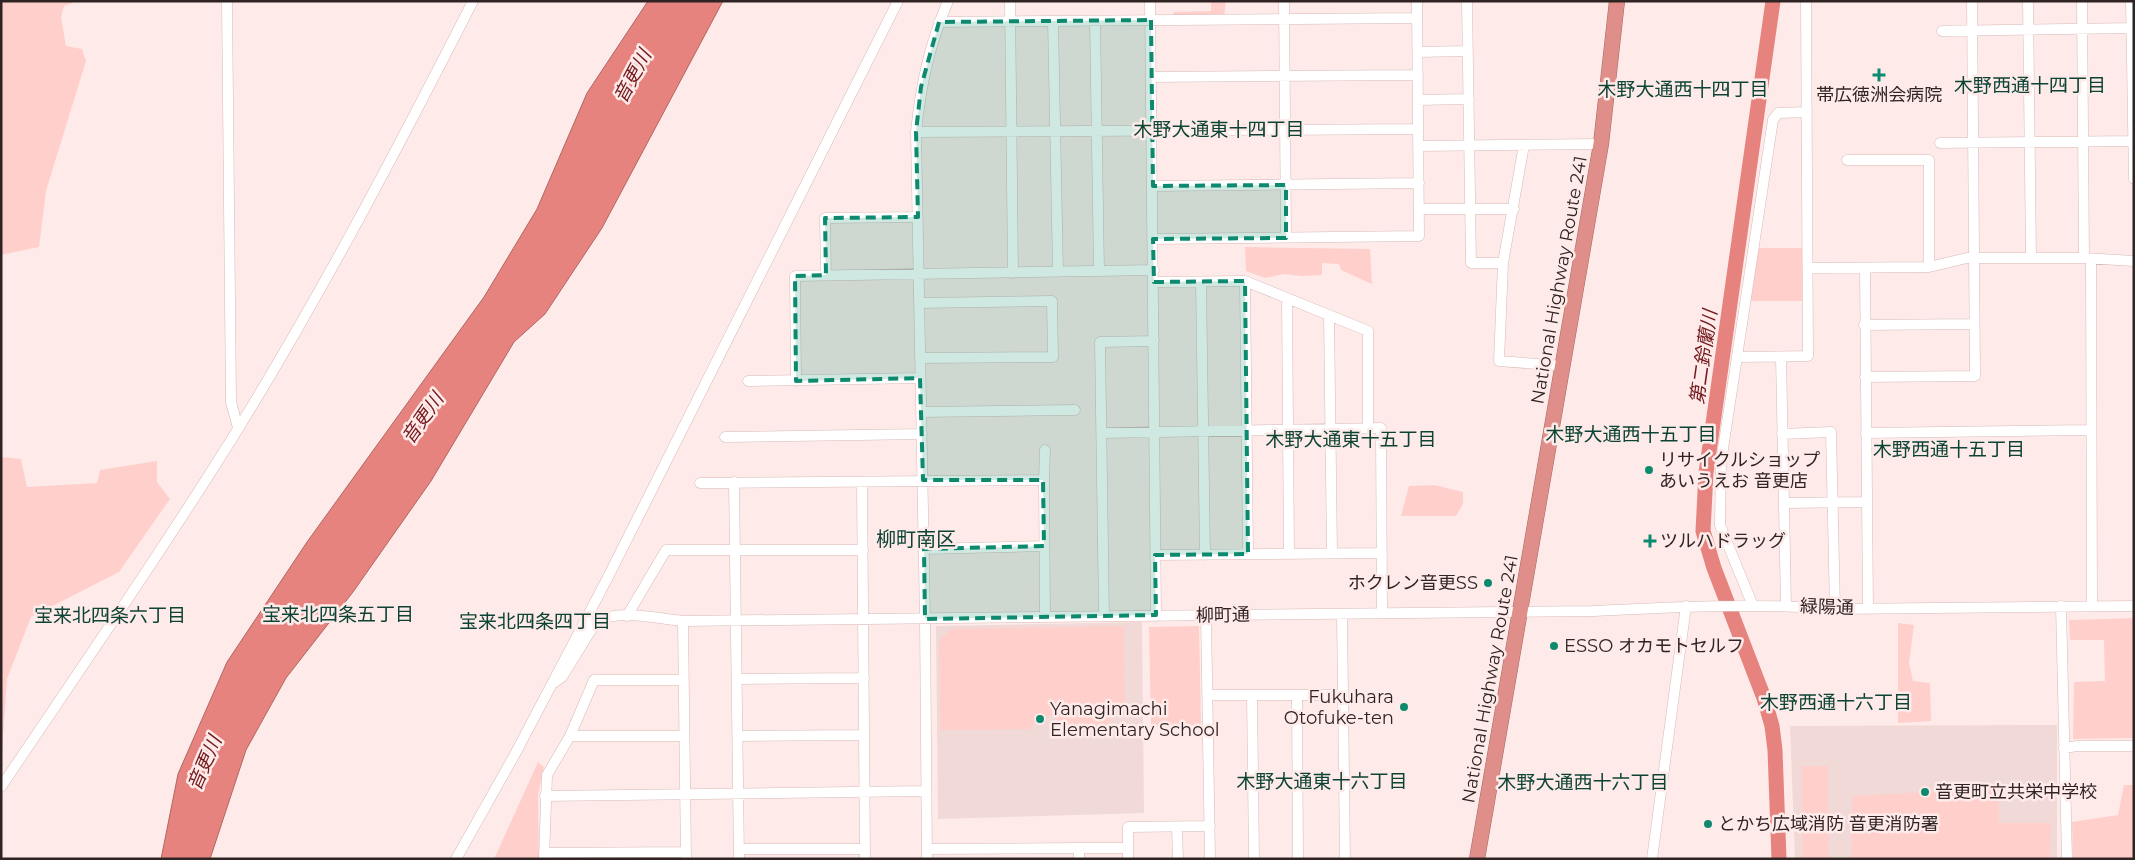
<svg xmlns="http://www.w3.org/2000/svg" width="2135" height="860" font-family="Montserrat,'Noto Sans JP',sans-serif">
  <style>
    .built { fill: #f1d9d7 }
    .green { fill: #ffcfcb }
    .water { fill: #e7837e; stroke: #b06663 }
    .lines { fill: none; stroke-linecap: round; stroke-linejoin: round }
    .river { stroke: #e7837e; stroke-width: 15 }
    .minor-casing { stroke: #d7b9b6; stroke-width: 11 }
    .highway-casing { stroke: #a26965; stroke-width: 16 }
    .minor { stroke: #fff; stroke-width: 10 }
    .highway { stroke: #e08e89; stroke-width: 15 }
    .marked { fill: #0d8a6e; fill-opacity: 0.2; stroke: #0d8a6e; stroke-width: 4; stroke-dasharray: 10 6; stroke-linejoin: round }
    .poi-dot { fill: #0d8a6e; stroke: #feebe9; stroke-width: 2 }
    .labels { text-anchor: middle; stroke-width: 5; stroke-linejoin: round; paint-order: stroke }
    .poi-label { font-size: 18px; fill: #2f2423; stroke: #feebe9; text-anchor: start }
    .street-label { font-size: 18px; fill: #2f2423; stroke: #feebe9 }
    .water-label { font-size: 19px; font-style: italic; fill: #72181d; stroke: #feebe9 }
    .neighbourhood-label { font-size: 19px; fill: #0d4335; stroke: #feebe9 }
    .quarter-label { font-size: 20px; fill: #0d4335; stroke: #feebe9 }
  </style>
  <rect width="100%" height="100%" fill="#feebe9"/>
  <path class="built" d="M1142 622 1144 813 938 819 936 626Z
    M2057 725V859H1795L1790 726Z"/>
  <path class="green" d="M1 1H78L64 6 61 17 66 46 82 49 86 61 46 191 39 247 1 255Z
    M1211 1H1226L1224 17 1173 18 1174 12 1211 11Z
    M1245 247 1370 249 1372 284 1341 270 1339 264 1322 263V275L1301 276 1284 274 1265 278 1246 271Z
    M1758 248H1803V301H1751Z
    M1 457 21 459 27 487 97 483 100 470 157 461V482L170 499 119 572 31 617 7 679 1 765Z
    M1434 485 1463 492V504L1456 516H1401L1409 486Z
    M2134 618V738L2073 739 2074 682 2105 681 2104 640H2070L2069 620Z
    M1898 623 1914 625 1909 663 1913 681 1930 683 1931 721 1898 723Z
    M1124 626 1125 714H1110V730L1061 729 1055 717C1043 712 1035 718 1031 729L940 730 939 641 951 629Z
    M1199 626 1201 725 1151 726 1149 627Z
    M538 762 544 767 538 795 539 859H494Z
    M1802 766H1828V817H1802Z
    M2124 785H2134V859H2073L2072 822 2118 815Z
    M1998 788 1999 823H2051L2050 859H1851L1853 796Z
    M1828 818 1829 859H1803L1802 819Z"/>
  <path class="water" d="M648 1H723L602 228 545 314 514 342 431 481 353 592 286 678 246 750 210 859H161L178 774 227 662 307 542 484 297 537 209 587 93Z"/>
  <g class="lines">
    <path class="river" d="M1773 1 1706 473 1703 531 1714 568 1764 698 1772 726 1775 750 1779 859"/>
    <defs>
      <path id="minor" d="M227 1 231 402 238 428
        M1010 1 1013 273
        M1150 1 1156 615
        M1284 1 1286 238
        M1467 1 1471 263H1503
        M2028 1 2031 258
        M2082 1 2084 258
        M2131 1 2134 179
        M1053 21 1058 272
        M1095 21 1099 271
        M939 22 1417 18
        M1942 31 2134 28
        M1418 52 1468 51
        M1151 77 1418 75
        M1418 100 1469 99
        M916 132 1418 129
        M1940 143 2134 141
        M1524 145 1503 263 1499 361 1563 366
        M1418 146 1601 144
        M1847 160H1929V267
        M1153 186 1419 183
        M1419 209H1514
        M1153 239 1419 236 1417 1
        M2091 260 2092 606
        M1809 268 1929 267 1967 258H2084L2134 261
        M1865 268 1868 608
        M826 275 825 218 918 217
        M1245 281 1248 554
        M1154 282 1245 281 1368 331V429
        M1201 282 1205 555
        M1287 298 1289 554
        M919 303 1052 301 1053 357 920 358
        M1329 315 1332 553
        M1864 325 1974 324
        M1738 357 1808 356 1806 1
        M1781 357 1786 605
        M1865 377 1975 376 1972 1
        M748 381 920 378
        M796 381 795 276 1154 270
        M921 412 1075 410
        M1102 433 1381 428 1382 612
        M1866 433 2091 430
        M1782 434 1831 432 1835 609
        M725 437 922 434
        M1044 480 1045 450
        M734 482 739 859
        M862 482 865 859
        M700 483 1044 480 1045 617
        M1784 503 1867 502
        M924 549 1044 546
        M1155 555 1382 553
        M1753 606 1720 525 1721 462 1773 120 1778 113 1807 112
        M2061 606 2067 859
        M1342 614 1345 859
        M627 616 666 550H863
        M1104 616 1100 342 1154 341
        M1206 616 1210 859
        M683 621 686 859
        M737 679 864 678
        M552 684 562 677 596 622C618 608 658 619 683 621L1593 611C1674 607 1754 603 1835 609L2134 606
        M1208 695H1343
        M1252 695 1254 859
        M1297 695 1298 859
        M570 736H684
        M738 736 864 735
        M2064 748 2077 746H2134
        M1 787C81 668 162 551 238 429 323 291 399 146 473 1
        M545 796 926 791
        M1177 827 1178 859
        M1079 848H1128
        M739 849H865
        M927 849 1079 848V859
        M544 853 686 852
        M456 859 514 756 607 579 898 1
        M544 859 547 775 570 736 594 680H683
        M927 859 925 619 916 132C921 84 929 46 948 1
        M1128 859V827L1210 826
        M1652 859 1686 606"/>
      <path id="highway" d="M1477 859 1601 144 1617 1"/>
    </defs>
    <use href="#minor" class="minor-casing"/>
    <use href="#highway" class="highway-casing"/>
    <use href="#minor" class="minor"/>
    <use href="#highway" class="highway"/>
  </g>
  <path class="marked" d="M1151 20 1153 186 1286 185V238L1153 239 1154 282 1245 281 1248 554 1155 555 1156 615 925 619 924 549 1044 546 1043 480H923L920 378 796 381 795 276 826 275 825 218 918 217 916 132 921 87 939 22Z"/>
  <g class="poi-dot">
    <path d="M1876.5 67.5h5v5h5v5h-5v5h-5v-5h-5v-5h5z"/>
    <circle cx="1649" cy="470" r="5"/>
    <path d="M1647.5 533.5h5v5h5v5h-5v5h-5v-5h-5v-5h5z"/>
    <circle cx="1488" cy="583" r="5"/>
    <circle cx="1554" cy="646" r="5"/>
    <circle cx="1404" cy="707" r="5"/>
    <circle cx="1040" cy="719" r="5"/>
    <circle cx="1925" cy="792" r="5"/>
    <circle cx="1708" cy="824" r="5"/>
  </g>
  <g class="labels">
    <g class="poi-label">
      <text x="1879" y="101" text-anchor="middle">帯広徳洲会病院</text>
      <text x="1659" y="466">リサイクルショップ<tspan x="1659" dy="21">あいうえお 音更店</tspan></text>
      <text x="1660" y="547">ツルハドラッグ</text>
      <text x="1478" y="589" text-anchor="end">ホクレン音更SS</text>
      <text x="1564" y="652">ESSO オカモトセルフ</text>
      <text x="1394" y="703" text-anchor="end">Fukuhara<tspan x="1394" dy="21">Otofuke-ten</tspan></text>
      <text x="1050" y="715">Yanagimachi<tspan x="1050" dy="21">Elementary School</tspan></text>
      <text x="1935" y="798">音更町立共栄中学校</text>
      <text x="1718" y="830">とかち広域消防 音更消防署</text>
    </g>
    <g class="street-label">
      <text transform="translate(1559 280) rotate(-80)" y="6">National Highway Route 241</text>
      <text transform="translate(1827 607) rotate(2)" y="6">緑陽通</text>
      <text transform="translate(1223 615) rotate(-1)" y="6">柳町通</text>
      <text transform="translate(1490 679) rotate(-80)" y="6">National Highway Route 241</text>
    </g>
    <g class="water-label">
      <text transform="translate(632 76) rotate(-62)" y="7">音更川</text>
      <text transform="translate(1703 357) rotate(-82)" y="7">第二鈴蘭川</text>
      <text transform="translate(422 418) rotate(-55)" y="7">音更川</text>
      <text transform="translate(204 763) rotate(-67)" y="7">音更川</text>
    </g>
    <g class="neighbourhood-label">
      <text x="2030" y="92">木野西通十四丁目</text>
      <text x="1683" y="96">木野大通西十四丁目</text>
      <text x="1219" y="136">木野大通東十四丁目</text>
      <text x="1631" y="441">木野大通西十五丁目</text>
      <text x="1351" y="446">木野大通東十五丁目</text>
      <text x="1949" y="456">木野西通十五丁目</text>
      <text x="338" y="621">宝来北四条五丁目</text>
      <text x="110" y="622">宝来北四条六丁目</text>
      <text x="535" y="628">宝来北四条四丁目</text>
      <text x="1836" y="709">木野西通十六丁目</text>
      <text x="1322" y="788">木野大通東十六丁目</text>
      <text x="1583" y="789">木野大通西十六丁目</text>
    </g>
    <g class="quarter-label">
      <text x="916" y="546">柳町南区</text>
    </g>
  </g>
  <rect width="2135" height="860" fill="none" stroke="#2f2423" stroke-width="5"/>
</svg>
